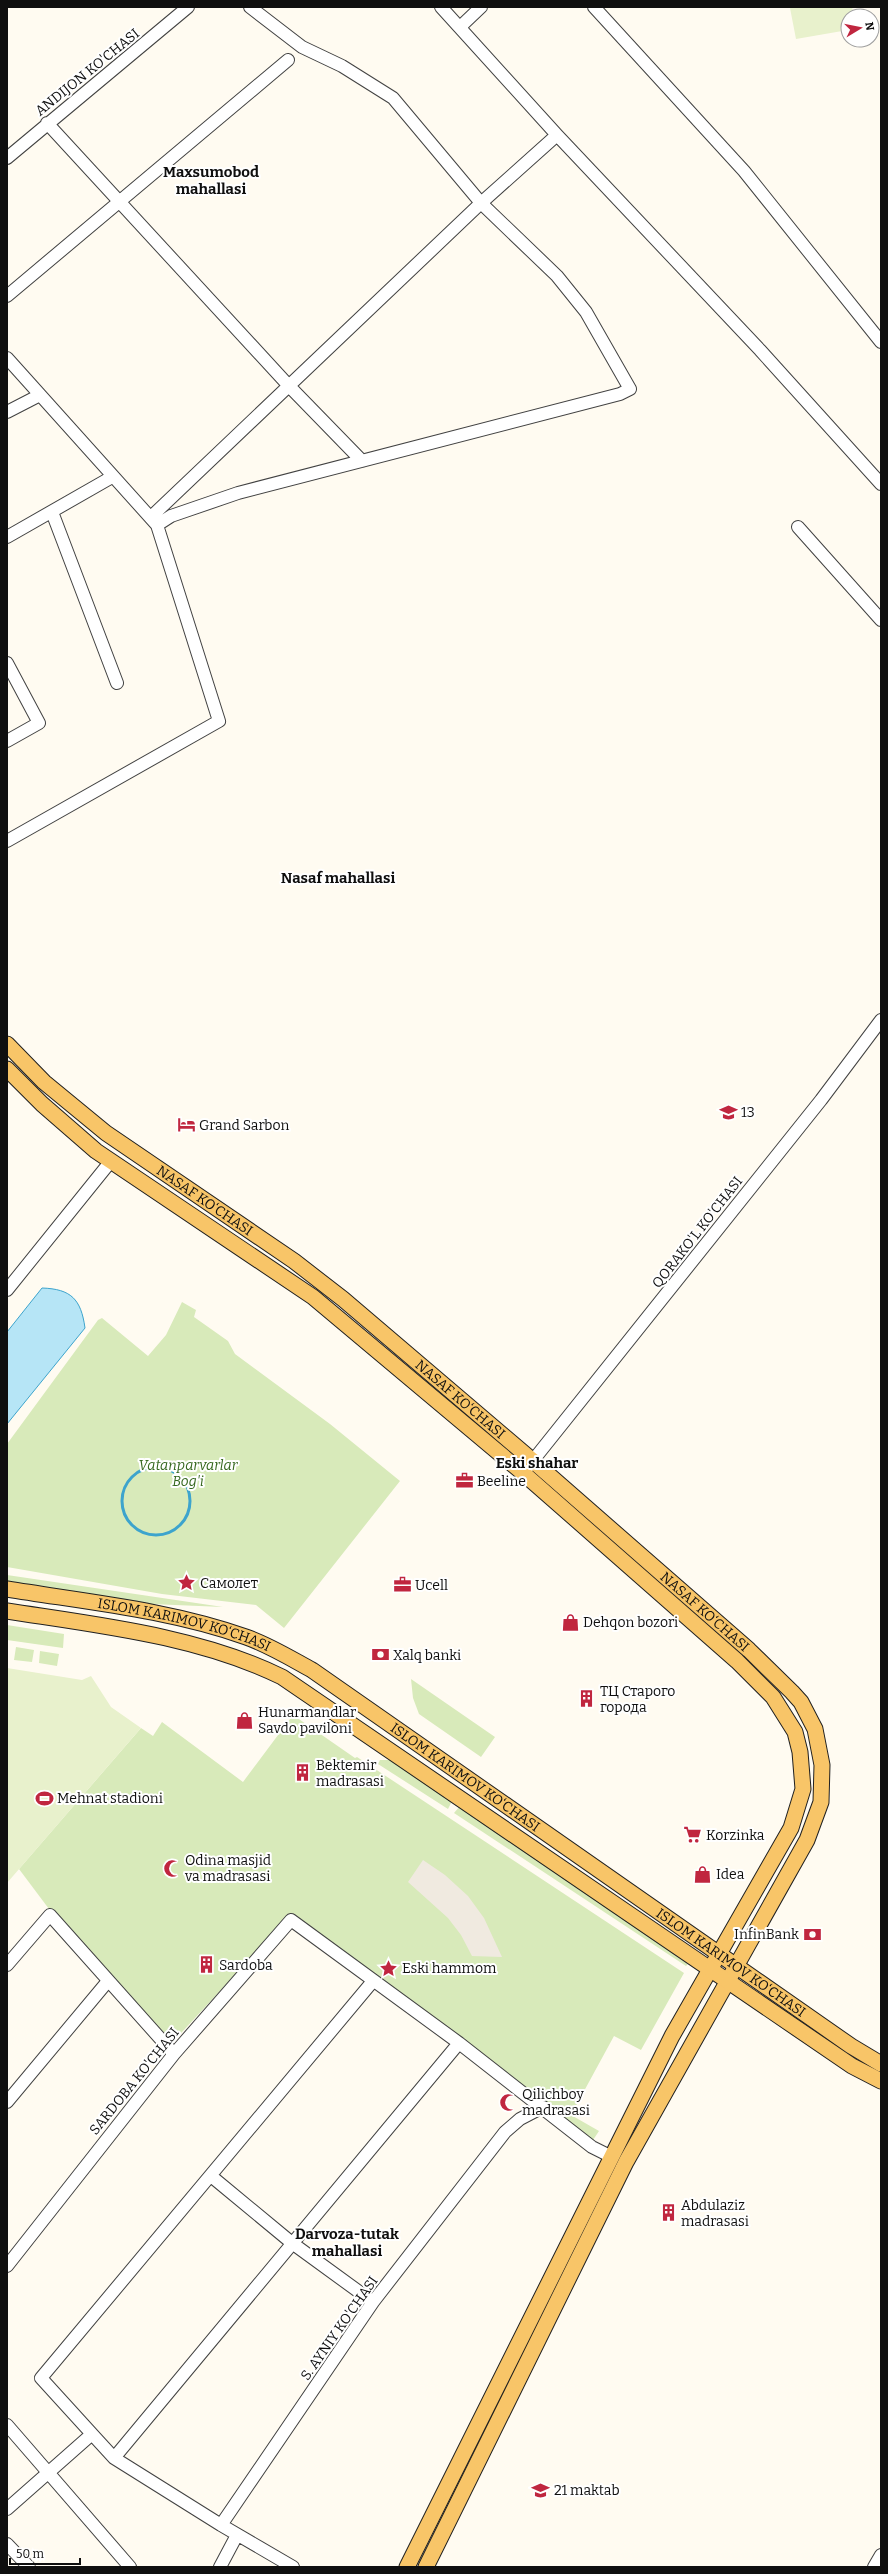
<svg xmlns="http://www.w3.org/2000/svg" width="888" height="2574" font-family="Bitter,serif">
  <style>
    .green { fill: #d8eaba }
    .pitch { fill: #e8f1cc }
    .plaza { fill: #f0eae0 }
    .water { fill: #b6e5f6; stroke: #3da4cd }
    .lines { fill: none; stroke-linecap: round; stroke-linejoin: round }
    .stream { stroke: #3da4cd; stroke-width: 3 }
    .minor-casing { stroke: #424242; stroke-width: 14 }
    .major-casing { stroke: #202020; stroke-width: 17 }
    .minor { stroke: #fff; stroke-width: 12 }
    .major { stroke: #f8c568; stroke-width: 15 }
    .labels { text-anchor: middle; stroke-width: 4; stroke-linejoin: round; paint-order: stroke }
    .street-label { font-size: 14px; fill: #0f0f0f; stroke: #fff }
    .poi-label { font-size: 14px; fill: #0f0f0f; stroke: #fff; text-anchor: start }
    .park-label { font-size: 14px; font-style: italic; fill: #36681f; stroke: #fff }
    .neighbourhood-label { font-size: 15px; font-weight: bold; fill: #0f0f0f; stroke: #fff }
  </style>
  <rect width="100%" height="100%" fill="#fffbf1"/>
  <path class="green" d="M182 1302 196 1310 194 1317 228 1341 235 1354 330 1424 400 1481 284 1628 256 1605 162 1594 7 1567V1444L98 1320 102 1318 148 1356 166 1335Z
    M7 1575 223 1607 151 1604 7 1583Z
    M7 1625 64 1634 63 1648 7 1640Z
    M16 1647 34 1650 32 1662 14 1660Z
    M40 1651 59 1654 57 1666 39 1663Z
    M411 1679 495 1737 481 1757 419 1714 413 1698Z
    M293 1715 355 1758 357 1757 684 1973 641 2050 614 2036 571 2115 599 2131 593 2140 291 1914 170 2045 55 1917 19 1869 141 1728 153 1736 162 1722 243 1782Z
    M380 1760H393L452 1801 448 1809 378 1764Z
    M460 1806 688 1964 686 1966 454 1813Z"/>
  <path class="pitch" d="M795 7H852L854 16H848V30L796 39 790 8Z
    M7 1668 82 1680 91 1676 111 1707 141 1728 7 1883Z"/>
  <path class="plaza" d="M423 1860 445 1875 468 1896 484 1918 502 1957 472 1956 461 1935 448 1918 408 1882Z"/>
  <path class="water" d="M42 1288C71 1289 81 1299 85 1328L7 1424V1332Z"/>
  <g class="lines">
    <path class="stream" d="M122 1501a34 34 0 1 1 68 0a34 34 0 1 1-68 0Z"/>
    <defs>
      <path id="minor" d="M441 7 557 135 760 350 881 484
        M594 7 744 171 881 342
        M460 27 481 7
        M47 123 289 386 362 461
        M7 158 188 7
        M7 296 288 60
        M7 358 157 525 219 721 7 841
        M7 412 40 395
        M52 512 117 683
        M151 517 481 203 557 135
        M157 525 171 516 238 493 620 394 630 389 586 312 557 276 481 203 393 98 342 66 302 47 250 7
        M798 527 881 620
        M7 537 112 477
        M7 663 39 723 7 741
        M7 1290 111 1161
        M527 1468 821 1100 881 1020
        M7 1965 50 1915 174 2054
        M7 2102 108 1981
        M211 2176 292 2243 373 2302
        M7 2266 174 2054 291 1920 459 2043 592 2147 612 2157
        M7 2425 130 2567
        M92 2434 41 2378 373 1981
        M114 2458 459 2043
        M7 2509 92 2434 114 2458 221 2525 293 2567
        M221 2525 373 2302 505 2132 520 2119 543 2107
        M7 2544 29 2567
        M220 2567 237 2535
        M874 2567 881 2555"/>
      <g id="major">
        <path id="s1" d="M7 1044 44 1082 106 1133 294 1261 343 1299 533 1461 749 1650 792 1692 801 1702 815 1729 822 1765 821 1802 807 1840 626 2162 426 2567"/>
        <path d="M7 1069 42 1104 96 1151 313 1297 523 1473 737 1661 773 1697 795 1732 800 1752 803 1789 791 1828 672 2036 407 2567"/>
        <path id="s2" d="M7 1589C87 1602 170 1610 246 1637 269 1645 290 1658 312 1670L851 2046 881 2064"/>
        <path d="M7 1611C97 1625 199 1636 282 1677L852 2066 881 2081"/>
      </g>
    </defs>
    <use href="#minor" class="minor-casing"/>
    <use href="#major" class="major-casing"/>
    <use href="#minor" class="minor"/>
    <use href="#major" class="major"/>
  </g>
  <defs>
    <symbol id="school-bare" viewBox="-9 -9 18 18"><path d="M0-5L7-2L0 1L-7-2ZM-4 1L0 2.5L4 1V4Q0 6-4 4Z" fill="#c0263f" stroke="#fff" stroke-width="2.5" paint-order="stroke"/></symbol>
    <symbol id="hotel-bare" viewBox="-9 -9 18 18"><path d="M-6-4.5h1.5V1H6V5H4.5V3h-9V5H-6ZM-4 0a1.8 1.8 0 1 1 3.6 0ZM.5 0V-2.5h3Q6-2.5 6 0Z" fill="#c0263f" stroke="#fff" stroke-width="2.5" paint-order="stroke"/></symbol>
    <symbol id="office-bare" viewBox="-9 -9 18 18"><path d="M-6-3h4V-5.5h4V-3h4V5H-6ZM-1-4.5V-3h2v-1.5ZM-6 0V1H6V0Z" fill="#c0263f" stroke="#fff" stroke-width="2.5" paint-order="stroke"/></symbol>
    <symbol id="sight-bare" viewBox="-9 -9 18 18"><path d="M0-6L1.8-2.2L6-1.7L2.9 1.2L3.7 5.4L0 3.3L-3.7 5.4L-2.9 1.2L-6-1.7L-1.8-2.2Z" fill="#c0263f" stroke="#fff" stroke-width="2.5" paint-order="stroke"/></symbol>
    <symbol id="shop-bare" viewBox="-9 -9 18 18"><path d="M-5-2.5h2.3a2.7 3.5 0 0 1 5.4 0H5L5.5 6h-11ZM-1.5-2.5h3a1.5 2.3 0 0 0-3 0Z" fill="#c0263f" stroke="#fff" stroke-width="2.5" paint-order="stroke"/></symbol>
    <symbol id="bank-bare" viewBox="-9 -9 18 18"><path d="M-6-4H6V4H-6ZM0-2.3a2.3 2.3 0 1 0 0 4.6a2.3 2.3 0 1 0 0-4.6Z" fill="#c0263f" stroke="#fff" stroke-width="2.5" paint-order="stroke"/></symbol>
    <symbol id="building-bare" viewBox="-9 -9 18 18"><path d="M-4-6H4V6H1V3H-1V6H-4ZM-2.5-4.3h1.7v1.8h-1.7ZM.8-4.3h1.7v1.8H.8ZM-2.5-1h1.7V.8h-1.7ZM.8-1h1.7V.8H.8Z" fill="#c0263f" stroke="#fff" stroke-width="2.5" paint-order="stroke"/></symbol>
    <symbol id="stadium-bare" viewBox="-9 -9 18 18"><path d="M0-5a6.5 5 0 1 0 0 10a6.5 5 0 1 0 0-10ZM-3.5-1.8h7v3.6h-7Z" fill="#c0263f" stroke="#fff" stroke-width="2.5" paint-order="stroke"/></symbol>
    <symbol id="supermarket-bare" viewBox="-9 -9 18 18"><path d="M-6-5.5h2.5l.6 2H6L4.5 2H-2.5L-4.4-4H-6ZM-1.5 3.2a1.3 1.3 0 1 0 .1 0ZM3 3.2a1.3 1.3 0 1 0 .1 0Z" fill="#c0263f" stroke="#fff" stroke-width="2.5" paint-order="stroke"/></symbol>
    <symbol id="mosque-bare" viewBox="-9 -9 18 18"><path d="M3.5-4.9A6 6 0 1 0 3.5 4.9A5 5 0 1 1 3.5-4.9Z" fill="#c0263f" stroke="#fff" stroke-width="2.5" paint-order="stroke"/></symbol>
  </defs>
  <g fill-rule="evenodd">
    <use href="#school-bare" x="716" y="1100" width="25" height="25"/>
    <use href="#hotel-bare" x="174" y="1112" width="25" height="25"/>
    <use href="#office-bare" x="452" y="1468" width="25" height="25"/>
    <use href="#sight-bare" x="174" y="1570" width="25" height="25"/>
    <use href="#office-bare" x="390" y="1572" width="25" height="25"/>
    <use href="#shop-bare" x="558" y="1610" width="25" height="25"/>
    <use href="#bank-bare" x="368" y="1642" width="25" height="25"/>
    <use href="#building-bare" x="574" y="1686" width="25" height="25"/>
    <use href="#shop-bare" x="232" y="1708" width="25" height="25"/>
    <use href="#building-bare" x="290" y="1760" width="25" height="25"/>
    <use href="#stadium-bare" x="32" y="1786" width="25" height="25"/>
    <use href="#supermarket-bare" x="680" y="1822" width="25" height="25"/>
    <use href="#mosque-bare" x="160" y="1856" width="25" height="25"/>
    <use href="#shop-bare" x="690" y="1862" width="25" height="25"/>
    <use href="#bank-bare" x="800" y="1922" width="25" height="25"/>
    <use href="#building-bare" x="194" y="1952" width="25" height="25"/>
    <use href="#sight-bare" x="376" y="1956" width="25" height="25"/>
    <use href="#mosque-bare" x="496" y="2090" width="25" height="25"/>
    <use href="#building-bare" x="656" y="2200" width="25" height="25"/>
    <use href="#school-bare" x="528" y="2478" width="25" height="25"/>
  </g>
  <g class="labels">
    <g class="street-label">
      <text transform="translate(87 72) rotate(-39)" y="5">ANDIJON KO'CHASI</text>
      <text dy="5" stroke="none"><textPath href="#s1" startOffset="253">NASAF KO‘CHASI</textPath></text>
      <text transform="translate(697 1232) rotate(-52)" y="5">QORAKO'L KO'CHASI</text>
      <text dy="5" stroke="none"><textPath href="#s1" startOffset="577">NASAF KO‘CHASI</textPath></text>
      <text dy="5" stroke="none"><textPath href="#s1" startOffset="901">NASAF KO‘CHASI</textPath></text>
      <text dy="5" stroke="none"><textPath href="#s2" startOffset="181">ISLOM KARIMOV KO‘CHASI</textPath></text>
      <text dy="5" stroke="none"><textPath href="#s2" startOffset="505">ISLOM KARIMOV KO‘CHASI</textPath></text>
      <text dy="5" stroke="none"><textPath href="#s2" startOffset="829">ISLOM KARIMOV KO‘CHASI</textPath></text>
      <text transform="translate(134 2081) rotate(-51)" y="5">SARDOBA KO'CHASI</text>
      <text transform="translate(339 2328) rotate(-55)" y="5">S. AYNIY KO'CHASI</text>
    </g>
    <g class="poi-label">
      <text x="741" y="1117">13</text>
      <text x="199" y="1130">Grand Sarbon</text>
      <text x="477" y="1486">Beeline</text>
      <text x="200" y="1588">Самолет</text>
      <text x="415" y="1590">Ucell</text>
      <text x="583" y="1627">Dehqon bozori</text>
      <text x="393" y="1660">Xalq banki</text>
      <text x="600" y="1696">ТЦ Старого<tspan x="600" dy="16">города</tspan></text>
      <text x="258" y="1717">Hunarmandlar<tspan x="258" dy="16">Savdo paviloni</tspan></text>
      <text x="316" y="1770">Bektemir<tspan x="316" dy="16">madrasasi</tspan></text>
      <text x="57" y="1803">Mehnat stadioni</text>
      <text x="706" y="1840">Korzinka</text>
      <text x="185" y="1865">Odina masjid<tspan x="185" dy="16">va madrasasi</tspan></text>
      <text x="716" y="1879">Idea</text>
      <text x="799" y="1939" text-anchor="end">InfinBank</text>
      <text x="219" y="1970">Sardoba</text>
      <text x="402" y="1973">Eski hammom</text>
      <text x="522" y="2099">Qilichboy<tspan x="522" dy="16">madrasasi</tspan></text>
      <text x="681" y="2210">Abdulaziz<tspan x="681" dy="16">madrasasi</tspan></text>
      <text x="554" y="2495">21 maktab</text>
    </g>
    <g class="park-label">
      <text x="188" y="1470">Vatanparvarlar<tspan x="188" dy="16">Bog'i</tspan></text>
    </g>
    <g class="neighbourhood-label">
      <text x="211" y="177">Maxsumobod<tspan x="211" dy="17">mahallasi</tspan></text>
      <text x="338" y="883">Nasaf mahallasi</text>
      <text x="537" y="1468">Eski shahar</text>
      <text x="347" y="2239">Darvoza-tutak<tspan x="347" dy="17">mahallasi</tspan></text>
    </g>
  </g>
  <rect width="888" height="2574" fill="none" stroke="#0f0f0f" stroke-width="16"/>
  <g transform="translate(860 28) rotate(80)"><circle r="19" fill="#ffffff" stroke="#9f9f9f"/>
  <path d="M0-3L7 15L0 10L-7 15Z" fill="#c0263f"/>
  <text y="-6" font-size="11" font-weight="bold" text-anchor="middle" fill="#0f0f0f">N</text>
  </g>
  <path d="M10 2558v6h70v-6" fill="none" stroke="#0f0f0f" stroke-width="2"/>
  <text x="16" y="2558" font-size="12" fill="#0f0f0f" stroke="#ffffff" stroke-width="3" paint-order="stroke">50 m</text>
</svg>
